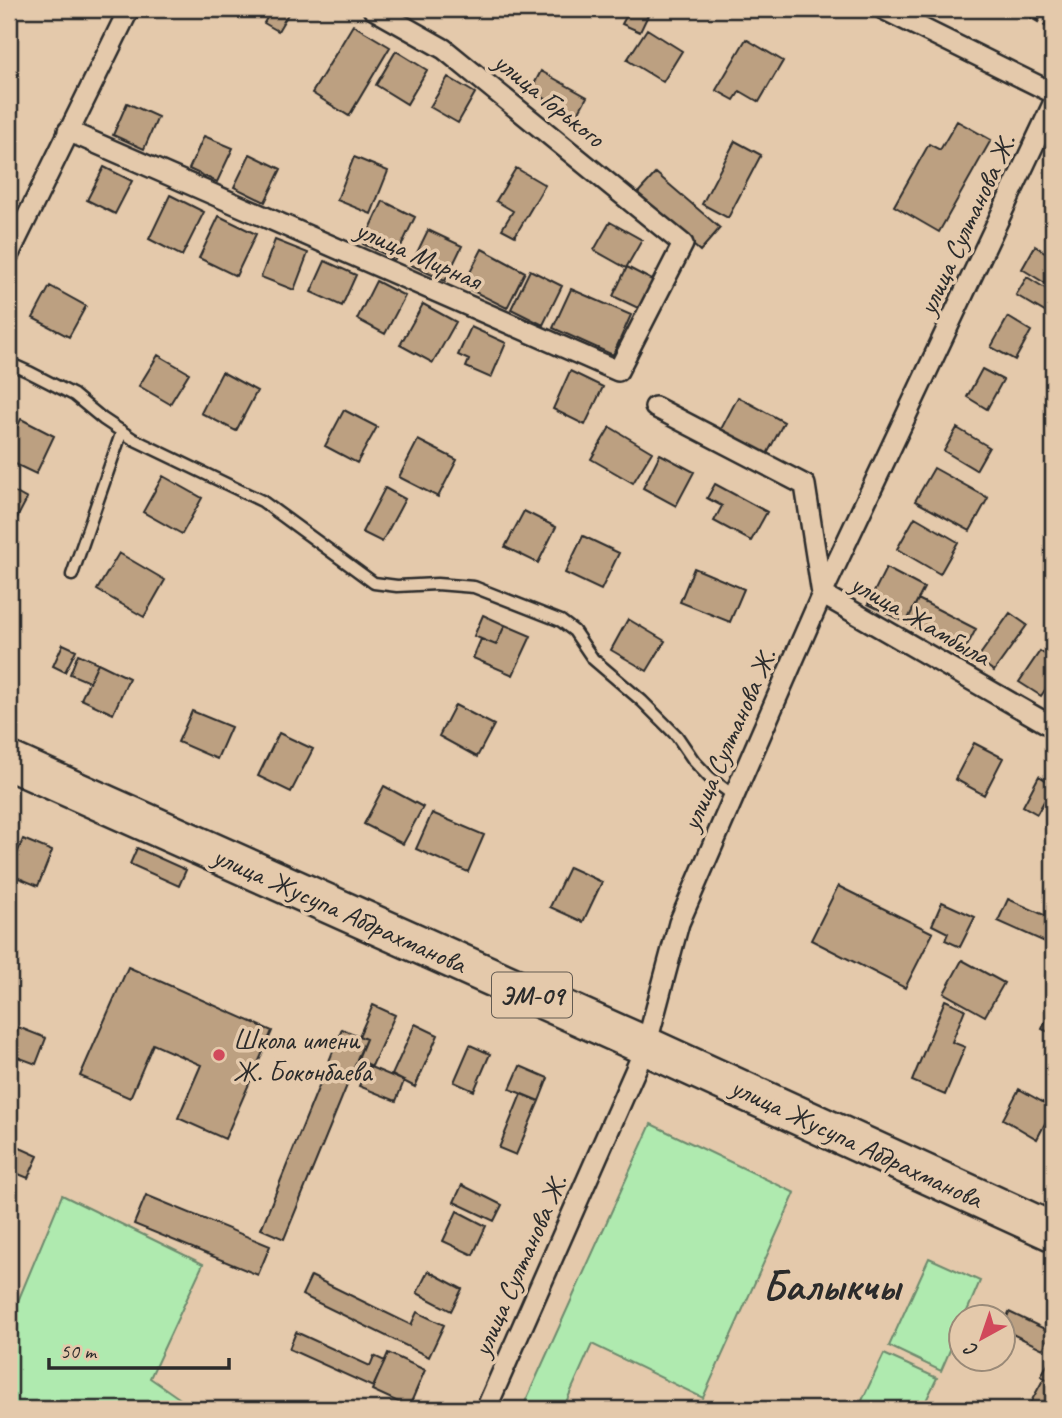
<svg xmlns="http://www.w3.org/2000/svg" width="1062" height="1418" font-family="Caveat,sans-serif">
  <style>
    .green { fill: #afeaaf; stroke: #6d8a6d; stroke-width: 2 }
    .building { fill: #bca081; stroke: #2b2b2b; stroke-width: 2 }
    .lines { fill: none; stroke-linecap: round; stroke-linejoin: round }
    .lane-casing { stroke: #2b2b2b; stroke-width: 15 }
    .street-casing { stroke: #2b2b2b; stroke-width: 24 }
    .highway-casing { stroke: #2b2b2b; stroke-width: 42 }
    .lane { stroke: #e4c9ab; stroke-width: 10 }
    .street { stroke: #e4c9ab; stroke-width: 19 }
    .highway { stroke: #e4c9ab; stroke-width: 37 }
    .rail { stroke: #2b2b2b; stroke-width: 5; stroke-dasharray: 10 5; stroke-linecap: butt }
    .poi-dot { fill: #d1495b; stroke: #e4c9ab; stroke-width: 2.5 }
    .labels { text-anchor: middle; stroke-width: 7; stroke-linejoin: round; paint-order: stroke }
    .shield { fill: #e4c9ab; stroke: #625a51; stroke-width: 2 }
    .shield-label { font-size: 26px; font-weight: bold; fill: #2b2b2b }
    .street-label { font-size: 28px; fill: #2b2b2b; stroke: #e4c9ab }
    .poi-label { font-size: 28px; fill: #2b2b2b; stroke: #e4c9ab; text-anchor: start }
    .town-label { font-size: 42px; font-weight: bold; fill: #2b2b2b; stroke: #e4c9ab }
  </style>
  <rect width="100%" height="100%" fill="#e4c9ab"/>
  <filter id="ink" filterUnits="userSpaceOnUse"><feTurbulence type="fractalNoise" baseFrequency=".0143" numOctaves="2"/><feDisplacementMap in="SourceGraphic" scale="14" xChannelSelector="R" yChannelSelector="G"/><feConvolveMatrix kernelMatrix="1 2 1 2 8 2 1 2 1" color-interpolation-filters="sRGB"/></filter>
  <g filter="url(#ink)">
    <path class="green" d="M651 1124 795 1193 703 1398 592 1344 563 1409H522Z
      M62 1195 203 1264 150 1378 189 1405 187 1409H9V1304L16 1306Z
      M929 1258 980 1281 965 1316H960V1327L941 1371 889 1346Z
      M884 1354 937 1378 922 1409H858Z"/>
    <path class="building" d="M271 9H291L278 31 264 23 272 9Z
      M630 9H651L640 32 622 24Z
      M353 25 390 47 349 116 312 93Z
      M647 29 682 51 663 82 627 60Z
      M746 39 783 61 759 102 740 91 734 100 716 90Z
      M396 51 427 70 407 104 376 85Z
      M541 71 587 97 576 117 531 90Z
      M448 77 475 93 458 123 430 107Z
      M127 103 158 117 144 149 113 135Z
      M957 121 991 140 939 232 894 206 929 144 940 150Z
      M204 136 233 148 217 182 189 169Z
      M735 141 761 155 728 218 702 204Z
      M250 154 281 169 265 202 234 187Z
      M354 157 388 171 371 214 337 200Z
      M104 167 132 181 115 214 87 200Z
      M516 168 545 185 515 236 502 229 513 211 496 201Z
      M656 173 720 228 700 251 636 195Z
      M170 195 204 212 182 256 149 239Z
      M383 201 415 217 395 259 363 244Z
      M219 216 256 234 236 276 199 258Z
      M610 222 642 240 626 268 594 250Z
      M428 230 462 246 445 281 411 265Z
      M275 240 308 253 294 290 261 277Z
      M1035 246 1053 257V288L1022 269Z
      M482 249 525 272 507 308 463 286Z
      M325 261 356 275 342 306 311 292Z
      M627 267 654 281 640 309 613 296Z
      M530 270 562 286 543 325 511 309Z
      M1027 277 1053 293V309L1050 315 1016 295Z
      M376 281 405 296 385 334 357 319Z
      M50 286 86 306 69 337 33 318Z
      M571 289 631 315 613 355 553 328Z
      M423 304 456 322 433 363 400 345Z
      M1008 317 1031 331 1015 360 991 347Z
      M471 327 506 343 491 378 466 367 469 360 458 355Z
      M158 355 189 373 170 404 139 386Z
      M982 369 1003 380 987 409 967 397Z
      M570 371 603 387 585 425 553 409Z
      M222 372 257 391 236 431 201 413Z
      M738 397 784 422 766 456 720 431Z
      M344 410 377 427 357 463 325 446Z
      M21 419 54 436 36 474 9 461V444Z
      M610 427 652 452 633 483 591 459Z
      M957 428 989 447 976 470 944 451Z
      M418 440 457 460 438 497 399 477Z
      M660 454 694 472 676 506 643 488Z
      M934 468 988 498 970 531 915 501Z
      M163 476 202 498 182 534 143 512Z
      M715 484 767 512 751 541 714 521 722 506 707 498Z
      M385 488 405 499 382 542 362 532Z
      M9 489 27 499 9 533Z
      M524 511 556 527 538 563 505 547Z
      M915 517 958 542 940 574 897 549Z
      M583 536 619 553 601 590 565 573Z
      M119 553 165 580 144 617 97 590Z
      M694 568 744 589 730 622 680 602Z
      M886 568 924 588 906 623 868 604Z
      M918 599 976 629 964 652 906 623Z
      M1010 613 1027 625 994 671 977 659Z
      M483 615 505 625 496 645 474 636Z
      M628 619 665 641 647 671 611 650Z
      M505 625 531 636 513 675 473 658 481 639 496 645Z
      M63 644 76 650 65 672 53 666Z
      M1040 651 1053 660V678L1041 696 1019 682Z
      M78 654 98 663 89 682 70 674Z
      M98 663 129 678 113 714 81 699Z
      M455 705 494 725 477 757 439 736Z
      M192 711 231 727 217 759 178 742Z
      M279 733 313 749 291 792 258 776Z
      M974 743 1003 758 984 795 955 779Z
      M1039 776 1053 785 1037 814 1023 806Z
      M384 786 423 807 403 844 364 824Z
      M432 813 484 835 468 872 416 849Z
      M23 839 52 851 38 886 9 874Z
      M137 848 186 870 179 886 130 864Z
      M569 867 602 882 583 922 550 907Z
      M838 886 933 933 905 988 811 940Z
      M1008 899 1053 919V924L1045 942 998 921Z
      M942 902 975 917 960 947 945 940 948 933 932 925Z
      M962 960 1004 983 985 1016 944 993Z
      M128 967 272 1031 225 1139 178 1118 201 1065 153 1044 130 1098 80 1076Z
      M945 1000 965 1009 952 1042 965 1047 945 1095 912 1081Z
      M1053 1004V1034L1042 1029Z
      M373 1005 395 1015 372 1066 357 1059 366 1039 359 1036Z
      M415 1024 438 1035 415 1087 392 1075Z
      M18 1027 46 1038 36 1064 9 1054Z
      M342 1029 366 1039 284 1239 261 1229Z
      M470 1045 490 1054 474 1091 454 1082Z
      M368 1066 404 1081 396 1101 359 1086Z
      M520 1066 548 1078 539 1101 510 1089Z
      M1019 1089 1053 1108 1037 1139 1003 1119Z
      M521 1094 539 1101 516 1155 499 1148Z
      M9 1143 38 1156 28 1178 9 1170Z
      M462 1185 502 1205 494 1221 454 1202Z
      M146 1195 270 1246 258 1275 134 1224Z
      M457 1211 486 1226 473 1255 443 1241Z
      M428 1271 462 1289 451 1311 417 1293Z
      M311 1276 411 1325 417 1312 444 1325 429 1357 302 1295Z
      M1009 1312 1051 1332 1043 1349 1002 1329Z
      M296 1332 370 1366 374 1356 385 1361 373 1387 289 1349Z
      M388 1353 425 1370 409 1407 372 1390Z
      M1053 1354V1383L1041 1376Z
      M1044 1378 1053 1383V1407L1052 1409H1027Z"/>
    <g class="lines">
      <defs>
        <path id="lane" d="M9 363 29 372 74 395 103 419 133 439 262 501 374 583 397 586 437 584 474 587 561 621 574 631 593 659 642 701 677 736 694 761 709 777 734 796
          M72 575 122 431"/>
        <path id="street" d="M883 9 1053 93
          M68 131 618 371 683 244 444 49 373 9
          M9 254 129 9
          M655 407 805 485 822 594 1053 727
          M486 1409 646 1046 679 923 734 796 822 594 1053 104"/>
        <path id="highway" d="M9 761 646 1046 1053 1232"/>
      </defs>
      <use href="#lane" class="lane-casing"/>
      <use href="#street" class="street-casing"/>
      <use href="#highway" class="highway-casing"/>
      <use href="#lane" class="lane"/>
      <use href="#street" class="street"/>
      <use href="#highway" class="highway"/>
      <path class="rail" d="M1018 9 1053 29"/>
    </g>
  </g>
  <circle class="poi-dot" cx="219" cy="1055" r="7"/>
  <g class="labels">
    <rect class="shield" x="492" y="972.5" width="80" height="45" rx="5"/>
    <g class="shield-label">
      <text x="532" y="1004">ЭМ-09</text>
    </g>
    <g class="street-label">
      <text transform="translate(550 99) rotate(39)" y="10">улица Горького</text>
      <text transform="translate(966 224) rotate(-65)" y="10">улица Султанова Ж.</text>
      <text transform="translate(419 254) rotate(24)" y="10">улица Мирная</text>
      <text transform="translate(921 619) rotate(30)" y="10">улица Жамбыла</text>
      <text transform="translate(728 739) rotate(-66)" y="10">улица Султанова Ж.</text>
      <text transform="translate(340 909) rotate(24)" y="10">улица Жусупа Абдрахманова</text>
      <text transform="translate(857 1142) rotate(25)" y="10">улица Жусупа Абдрахманова</text>
      <text transform="translate(519 1265) rotate(-66)" y="10">улица Султанова Ж.</text>
    </g>
    <g class="poi-label">
      <text x="233" y="1049">Школа имени<tspan x="233" dy="32">Ж. Боконбаева</tspan></text>
    </g>
    <g class="town-label">
      <text x="831" y="1300">Балыкчы</text>
    </g>
  </g>
  <rect width="1062" height="1418" fill="none" stroke="#e4c9ab" stroke-width="35"/>
  <rect x="18" y="18" width="1027" height="1383" fill="none" stroke="#2b2b2b" stroke-width="2.5" filter="url(#ink)"/>
  <g transform="translate(982 1338) rotate(220)"><circle r="33" fill="#e4c9ab" stroke="#9a8a78" stroke-width="2"/>
  <path d="M0-5L12 26L0 18L-12 26Z" fill="#d1495b"/>
  <text y="-10" font-size="19" font-weight="bold" text-anchor="middle" fill="#2b2b2b">С</text>
  </g>
  <path d="M49 1358v10h180v-10" fill="none" stroke="#2b2b2b" stroke-width="3.5"/>
  <text x="60" y="1358" font-size="21" fill="#2b2b2b" stroke="#e4c9ab" stroke-width="5" paint-order="stroke">50 m</text>
</svg>
